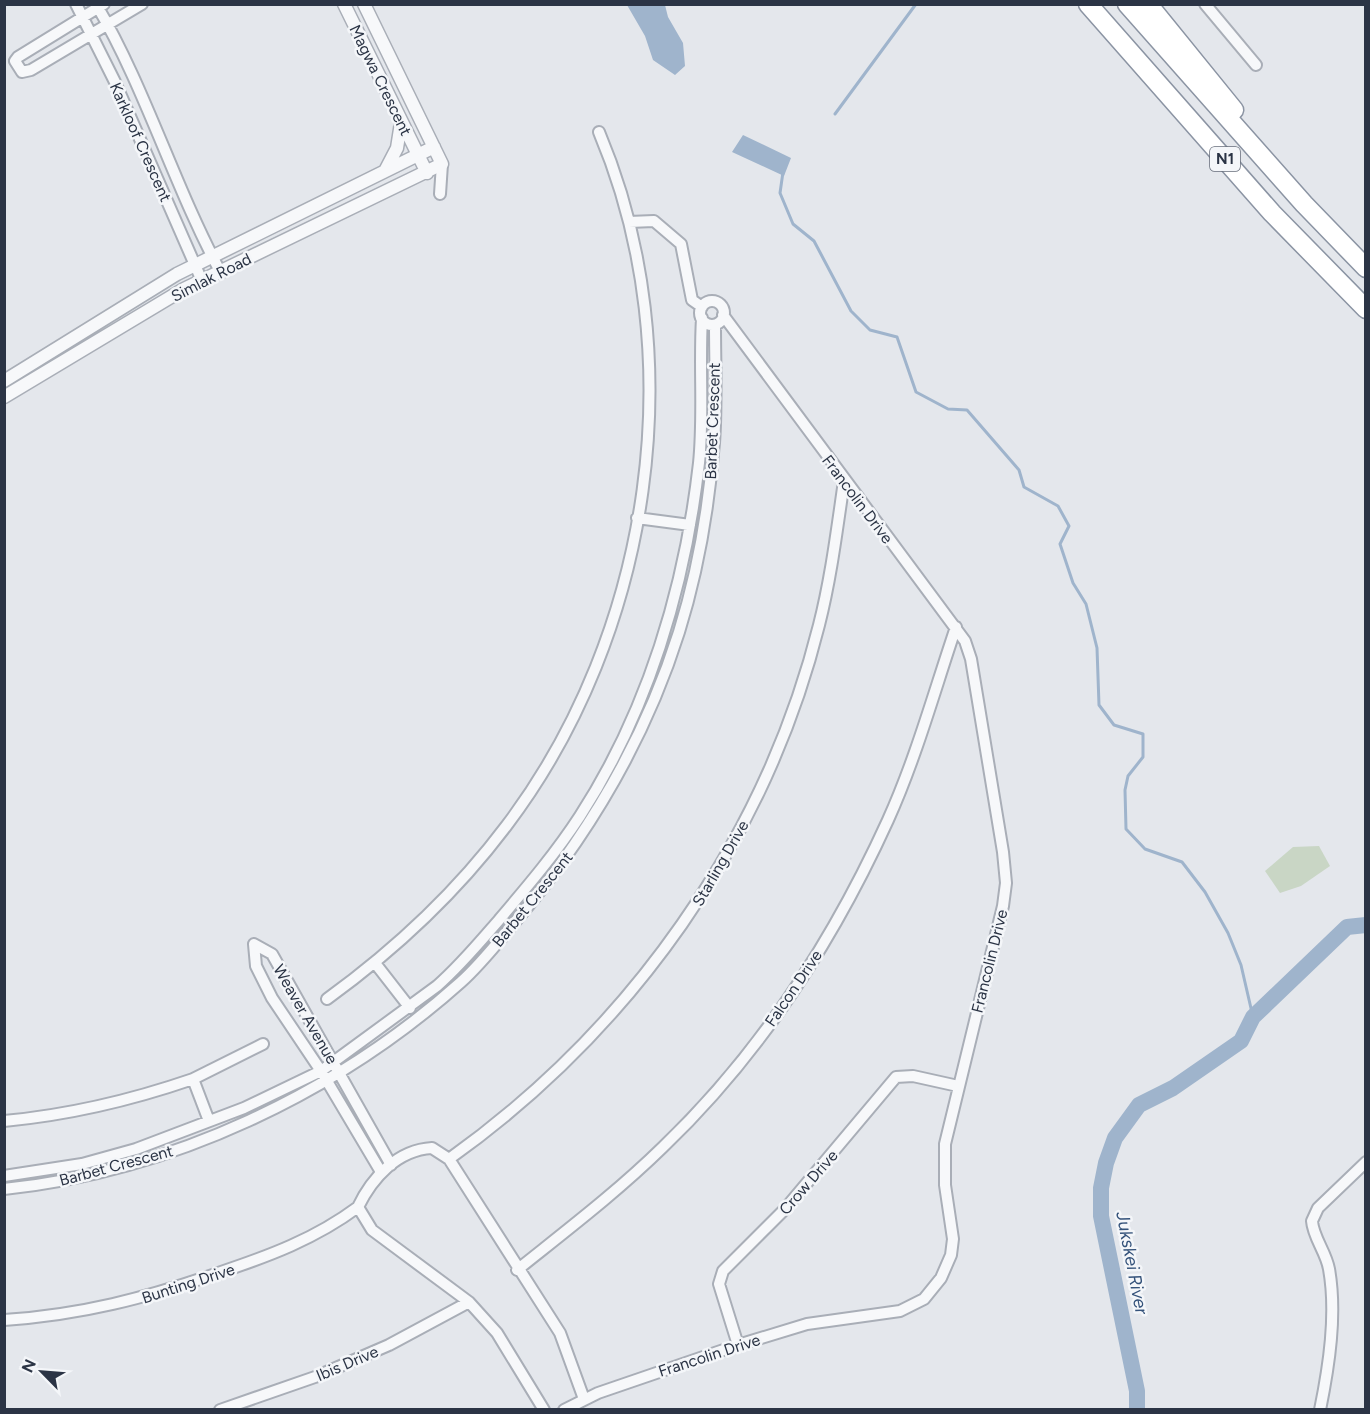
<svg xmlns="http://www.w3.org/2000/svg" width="1370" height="1414" font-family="Figtree,sans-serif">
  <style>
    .green { fill: #c9d6c5 }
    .water { fill: #9fb4cc }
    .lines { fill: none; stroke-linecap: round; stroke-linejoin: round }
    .stream { stroke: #9fb4cc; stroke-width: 3 }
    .river { stroke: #9fb4cc; stroke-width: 16 }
    .minor-casing { stroke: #a9aeb7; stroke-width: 14 }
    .tertiary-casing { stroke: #a9aeb7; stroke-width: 15 }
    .motorway-casing { stroke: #8b94a3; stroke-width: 21 }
    .minor { stroke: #f7f8fa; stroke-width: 10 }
    .tertiary { stroke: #f7f8fa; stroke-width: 12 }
    .motorway { stroke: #fff; stroke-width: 18 }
    .labels { text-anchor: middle; stroke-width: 5; stroke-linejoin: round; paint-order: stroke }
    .shield { fill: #f4f6f9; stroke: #676e7b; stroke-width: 1.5 }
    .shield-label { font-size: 15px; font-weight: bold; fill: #2b3445 }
    .street-label { font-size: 16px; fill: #2b3445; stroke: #f4f6f9 }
    .water-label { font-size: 18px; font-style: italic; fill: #34527a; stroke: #f4f6f9 }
  </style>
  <rect width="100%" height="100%" fill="#e4e7ec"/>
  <path class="green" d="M1319 846 1330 866 1301 886 1280 893 1265 871 1293 847Z"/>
  <path class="water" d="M627 5H665L668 17 683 43 685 66 675 75 653 60 645 36Z
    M743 135 791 158 784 176 732 152Z"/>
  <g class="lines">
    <path class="stream" d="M835 114 916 4
      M783 172 780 193 793 224 814 241 851 311 870 330 897 337 916 392 948 409 967 410 1019 470 1024 487 1058 506 1069 526 1060 544 1073 583 1086 604 1097 648 1099 705 1114 725 1143 734V757L1128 776 1125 790 1126 829 1145 849 1182 862 1205 892 1228 933 1241 965 1253 1017"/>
    <path class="river" d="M1137 1410V1391L1101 1216V1188L1106 1163 1115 1138 1139 1105 1173 1088 1241 1041 1253 1017 1347 927 1366 925"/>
    <defs>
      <path id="minor" d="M76 4 115 82 202 281
        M96 4C146 89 174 186 221 273
        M104 4 18 57 15 61 22 72 31 70 142 4
        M1205 4 1256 65
        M440 194 442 164
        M629 222 654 221 681 244 692 300 702 307
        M700 313a12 12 0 1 1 24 0a12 12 0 1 1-24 0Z
        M637 518 690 525
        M375 963 410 1008
        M327 999C396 949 456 893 507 825 652 633 693 355 599 132
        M193 1079 263 1044
        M4 1121C69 1115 132 1100 193 1079L209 1121
        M449 1159C630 1030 765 841 819 625 831 578 837 529 844 481
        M381 1172 321 1071 272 998 256 966 254 944 272 954 391 1165
        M4 1176 82 1164 136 1149 244 1108 321 1071 437 986C460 966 479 943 499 920 527 887 556 853 580 816 648 711 685 587 699 463 704 415 699 367 702 318
        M4 1189C171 1172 337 1093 461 982 481 964 498 942 515 922 588 836 645 740 679 632 698 571 709 506 714 443 717 404 715 364 715 325
        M517 1270C567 1230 617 1192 663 1147 759 1055 833 941 888 820 916 758 934 692 956 627
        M4 1320C81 1315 146 1298 218 1273 269 1256 315 1239 358 1207
        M738 1345 719 1284 723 1271 785 1209 896 1077 913 1076 958 1086
        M220 1410 315 1377 389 1345 469 1302
        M544 1410 497 1333 469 1302 372 1230 358 1207C372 1178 397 1150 432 1148L449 1159 560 1333 584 1399
        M564 1410 598 1393 738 1345 807 1324 900 1311 924 1299 941 1278 951 1255 953 1239 945 1185V1144L1003 906 1006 883 1003 852 971 659 965 641 723 315
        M1320 1410C1329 1366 1337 1314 1329 1269 1326 1252 1313 1237 1312 1221L1318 1208 1366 1162"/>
      <path id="tertiary" d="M344 4 427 173
        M385 171 397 148 401 123
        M4 381 177 274 434 147
        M4 397 184 289 442 164 364 4"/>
      <path id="motorway" d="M1088 4 1272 213 1366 309
        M1127 4 1304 204 1366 268
        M1148 4 1234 110"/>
    </defs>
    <use href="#minor" class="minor-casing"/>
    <use href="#tertiary" class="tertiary-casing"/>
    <use href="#motorway" class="motorway-casing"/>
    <use href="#minor" class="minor"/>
    <use href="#tertiary" class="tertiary"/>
    <use href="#motorway" class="motorway"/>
  </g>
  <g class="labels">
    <rect class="shield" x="1210" y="147" width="30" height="24" rx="4.5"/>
    <g class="shield-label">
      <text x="1225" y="164">N1</text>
    </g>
    <g class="street-label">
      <text transform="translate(381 80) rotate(64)" y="6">Magwa Crescent</text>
      <text transform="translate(141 142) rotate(66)" y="6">Karkloof Crescent</text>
      <text transform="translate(211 277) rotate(-27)" y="6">Simlak Road</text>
      <text transform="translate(712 421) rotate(-88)" y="6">Barbet Crescent</text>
      <text transform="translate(858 499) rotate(53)" y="6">Francolin Drive</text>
      <text transform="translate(720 863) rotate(-60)" y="6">Starling Drive</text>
      <text transform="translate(532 899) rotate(-51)" y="6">Barbet Crescent</text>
      <text transform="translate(989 961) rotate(-76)" y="6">Francolin Drive</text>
      <text transform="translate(793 988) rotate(-56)" y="6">Falcon Drive</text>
      <text transform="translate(306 1014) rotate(60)" y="6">Weaver Avenue</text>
      <text transform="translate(116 1165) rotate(-15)" y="6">Barbet Crescent</text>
      <text transform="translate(808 1182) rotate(-49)" y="6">Crow Drive</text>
      <text transform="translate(188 1283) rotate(-18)" y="6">Bunting Drive</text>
      <text transform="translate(709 1355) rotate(-18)" y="6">Francolin Drive</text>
      <text transform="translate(347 1363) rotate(-23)" y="6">Ibis Drive</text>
    </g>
    <g class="water-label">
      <text transform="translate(1132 1263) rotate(79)" y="6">Jukskei River</text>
    </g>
  </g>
  <rect width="1370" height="1414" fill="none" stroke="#2b3445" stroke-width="12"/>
  <g transform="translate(42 1372) rotate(295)" stroke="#f4f6f9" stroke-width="4.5" paint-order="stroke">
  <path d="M0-4.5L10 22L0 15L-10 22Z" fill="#2b3445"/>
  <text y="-9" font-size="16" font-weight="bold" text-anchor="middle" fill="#2b3445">N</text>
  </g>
</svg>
